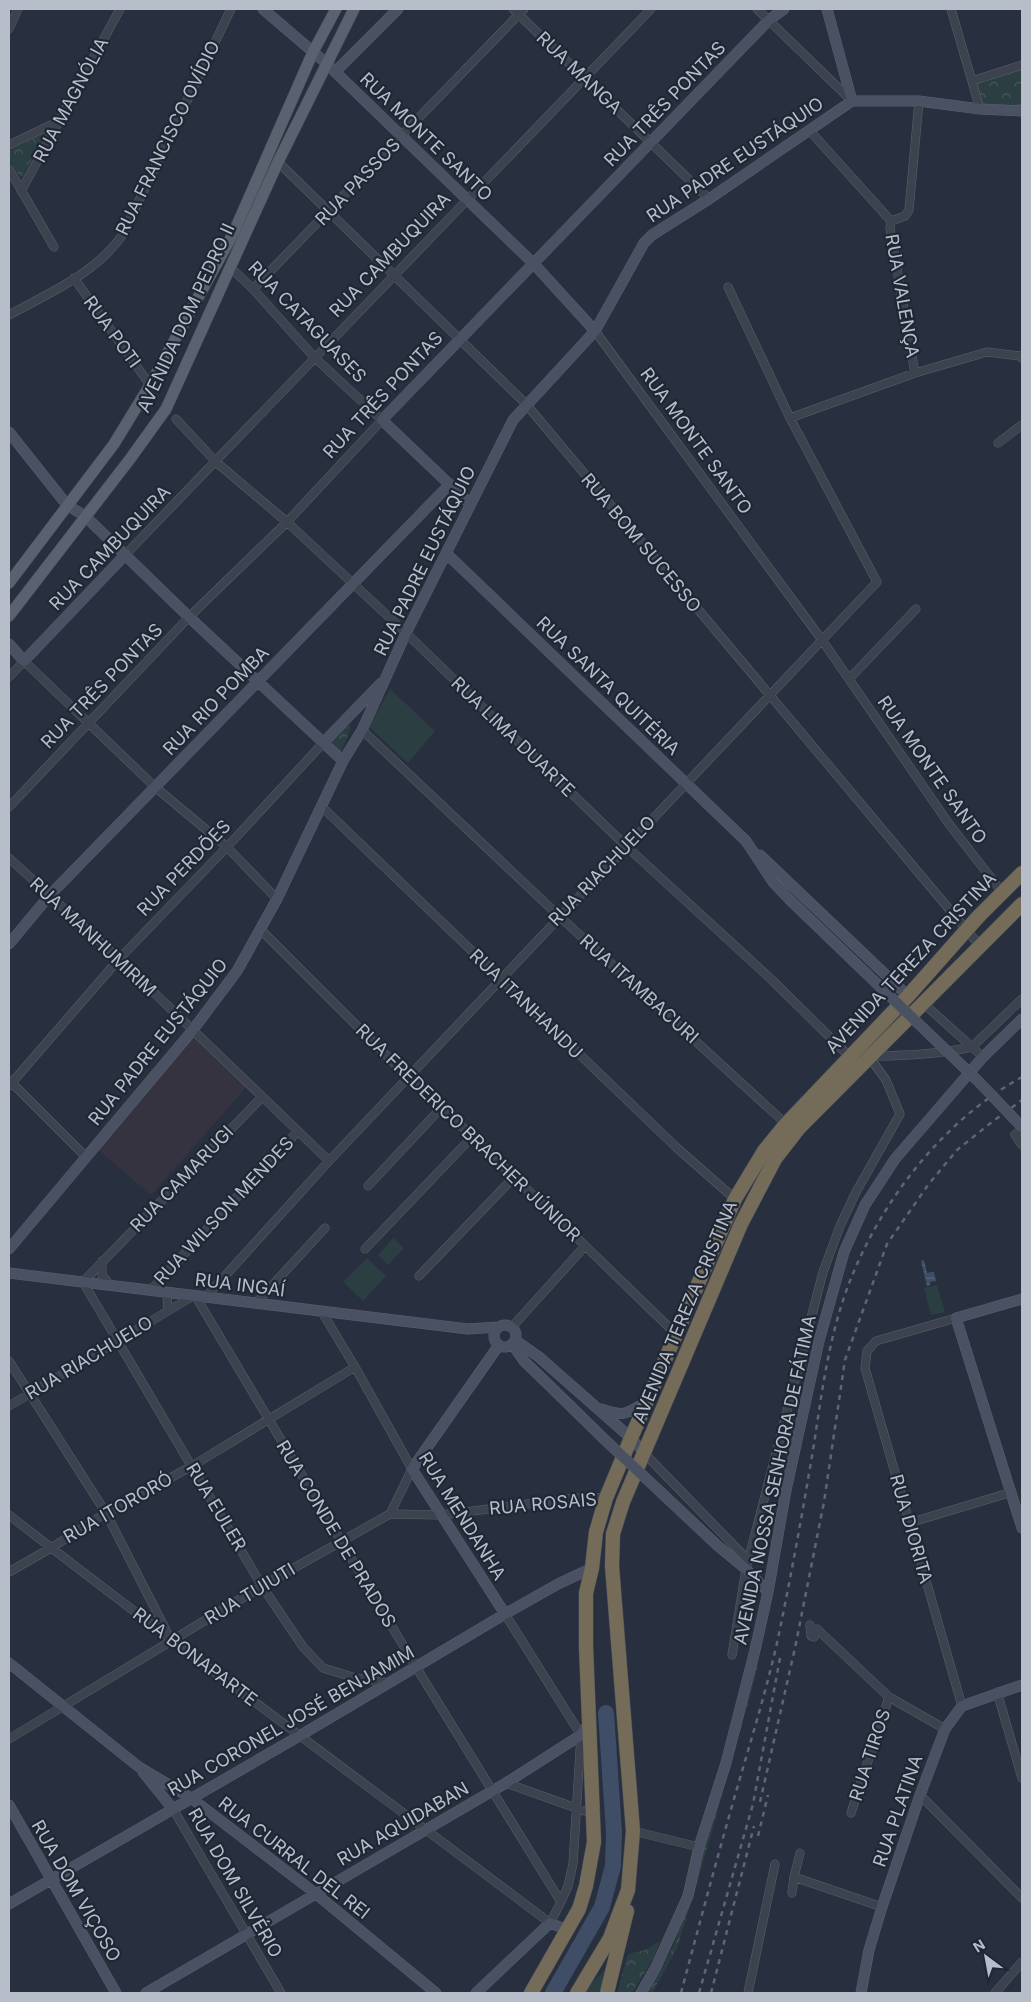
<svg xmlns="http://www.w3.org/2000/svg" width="1031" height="2002" font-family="Inter,sans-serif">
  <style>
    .medical { fill: #363340 }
    .park { fill: url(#park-crowns) }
    .pitch { fill: #2b3e41 }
    .water { fill: url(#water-rules) }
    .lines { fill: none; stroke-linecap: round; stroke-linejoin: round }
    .river { stroke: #3f4d66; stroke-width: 16 }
    .street-casing { stroke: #5a606c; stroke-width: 9 }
    .secondary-casing { stroke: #5a606c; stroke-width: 11 }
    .primary-casing { stroke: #454b58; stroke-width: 12 }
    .highway-casing { stroke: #464d59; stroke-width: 15 }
    .street { stroke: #3c434f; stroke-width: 8 }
    .secondary { stroke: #4a5162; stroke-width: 10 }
    .primary { stroke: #5a616f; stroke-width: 11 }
    .highway { stroke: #746b59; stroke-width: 14 }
    .rail { stroke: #5e6675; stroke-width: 2.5; stroke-dasharray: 5 5; stroke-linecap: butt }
    .secondary-bridge-casing { stroke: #5a606c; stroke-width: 11; stroke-linecap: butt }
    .secondary-bridge { stroke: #4a5162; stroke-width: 10 }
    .labels { text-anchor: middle; stroke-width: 4.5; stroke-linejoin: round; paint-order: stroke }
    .street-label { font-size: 18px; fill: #b8bec9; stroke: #202734 }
  </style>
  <defs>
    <pattern id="park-crowns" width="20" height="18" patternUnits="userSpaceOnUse" patternTransform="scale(1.25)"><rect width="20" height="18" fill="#2b3e41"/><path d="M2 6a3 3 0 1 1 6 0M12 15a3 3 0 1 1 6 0" fill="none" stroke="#48585b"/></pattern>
    <pattern id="water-rules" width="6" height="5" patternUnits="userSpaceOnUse" patternTransform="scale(1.25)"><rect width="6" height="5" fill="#3f4d66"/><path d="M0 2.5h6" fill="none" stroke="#59657b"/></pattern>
  </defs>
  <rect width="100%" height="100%" fill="#28303f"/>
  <path class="medical" d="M192 1031 249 1084 151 1195 95 1147Z"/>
  <path class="park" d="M1022 65V111L980 109 972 81Z
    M49 131 21 178 9 160V151Z
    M348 725 351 727 341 752 328 741Z
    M775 1575 755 1679 700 1873 677 1948 652 1993H647L662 1969 673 1947 705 1840Z
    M660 1941 653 1959 632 1993H617L628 1954 645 1950Z
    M609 1966 604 1993H582Z"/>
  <path class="pitch" d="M390 689 435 731 408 763 369 727Z
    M393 1238 404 1248 388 1265 378 1255Z
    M367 1258 386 1276 363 1301 343 1282Z
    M937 1285 945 1312 931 1315 924 1288Z"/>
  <path class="water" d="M924 1260 927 1273 934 1272 936 1281 930 1282V1285L927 1286 921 1261Z"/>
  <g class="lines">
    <path class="river" d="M553 1993 602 1907 613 1866 614 1832 606 1713"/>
    <defs>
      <path id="street" d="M513 9 709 199
        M757 9 852 101
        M951 9 980 109
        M9 29 18 9
        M972 81 1022 65
        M810 131 891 221
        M9 145 59 121
        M278 162 526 404 980 946
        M9 169 54 247
        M21 191 120 9
        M891 221 890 229 915 373
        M891 221 905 216 909 210 919 101
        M74 278 150 385
        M253 289 524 9
        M9 315C49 293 97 273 123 234L231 9
        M595 331 822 640 949 824 1002 892
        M790 418 915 373 987 352 1020 356 1022 358
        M176 419 216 462 287 522 406 633 626 846 773 981 849 1056
        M998 443 1022 425
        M126 554 651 9
        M9 677 24 661 155 787 227 847 277 899
        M849 679 916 609
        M362 730 559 916 786 1124
        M321 806 677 1148 735 1199
        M9 807 189 617 287 522 382 420 315 358 253 289 230 267
        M9 858 119 959 329 1161
        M261 930 408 1077 442 1107 677 1335
        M923 1003 983 1057
        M972 1047 1022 999
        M872 1056C906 1056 939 1054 972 1047
        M9 1080 86 1157
        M9 1086 119 959 227 847 324 742
        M262 1097 83 1282 262 1586 303 1647 323 1668 356 1678 389 1683
        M1022 1129 1015 1135 1022 1145
        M368 1186 442 1107
        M365 1249 472 1137
        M102 1261V1275L110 1285
        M419 1276 514 1177
        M150 1291 298 1131
        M167 1293 168 1311
        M205 1298 329 1161 877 582 790 418 728 287
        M256 1303 325 1228
        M322 1312 355 1367 412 1469 390 1514
        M956 1318 876 1341 867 1351 865 1368 962 1706
        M512 1327 585 1246
        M9 1361 106 1513 170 1638
        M9 1406 193 1296
        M645 1454 748 1560
        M9 1515C187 1654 370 1787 550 1923L561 1902 416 1667 196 1297
        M909 1523 1012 1492
        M9 1572 51 1548 106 1513 192 1466 355 1367
        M505 1614 581 1735 573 1864 568 1886 561 1902
        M810 1625 811 1636 814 1637 817 1629 889 1697 945 1729
        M732 1655 746 1569 823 1272 840 1226 856 1192 900 1114 886 1080 870 1058
        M997 1692 1022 1778
        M9 1739 262 1586 390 1514 441 1515 584 1497 606 1498
        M506 1783 593 1814
        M920 1795 1022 1898
        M173 1809 281 1993
        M851 1813 889 1697
        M633 1831 699 1847
        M794 1877 800 1853
        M792 1893 794 1877 882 1907
        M748 1993 775 1864
        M995 1993 1022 1962"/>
      <path id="secondary" d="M263 9 326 63 534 264 595 331
        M827 9 852 101
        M335 72 398 9
        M9 432 67 505 85 516 189 617 343 761
        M470 504 382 420 769 20 784 9
        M447 554 746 841 773 882 789 899
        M9 644 24 661 126 554
        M324 742 381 683
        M760 855 908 996
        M9 944 49 896 450 484
        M9 1249 192 1031 237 971 277 899 343 761 362 730 406 633 513 420 595 331 644 243 652 235 709 199 852 101H919L980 109 1022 111
        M9 1273 468 1329 498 1327
        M1022 1299 956 1318 1022 1528
        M494 1336a11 11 0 1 1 22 0a11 11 0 1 1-22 0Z
        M515 1340 539 1357 631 1438 645 1454
        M512 1344 524 1361 554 1390
        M499 1345 412 1469 505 1614
        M601 1409C623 1417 627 1414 646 1402
        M718 1546 746 1569 768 1592
        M9 1663 139 1767 191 1798 315 1893 436 1993
        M143 1772 173 1809
        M9 1805 116 1993
        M9 1904 301 1735 505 1614 558 1584 592 1568
        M146 1993 506 1783 581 1735 590 1721
        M476 1993 550 1923 567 1930
        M641 1993 656 1967 688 1896 699 1847 726 1763 755 1650 768 1592 786 1490 819 1341 844 1252 865 1205 895 1159 983 1057 1022 1019
        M861 1993 869 1950 882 1907 920 1795 945 1729 962 1706 1022 1685"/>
      <path id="primary" d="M9 583 114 444 150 385 233 234 313 52 336 9
        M9 616 130 459 166 409 278 162 354 9"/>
      <path id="highway" d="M531 1993 579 1909 586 1886 594 1842 586 1647V1593L592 1568 596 1532 606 1498 631 1438 735 1199 764 1151 786 1124 908 996 978 917 1022 873
        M577 1993 610 1938 628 1890 633 1831 612 1566 613 1534 623 1502 741 1224 775 1159 799 1128 1022 904
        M607 1993 627 1911"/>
    </defs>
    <use href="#street" class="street-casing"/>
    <use href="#secondary" class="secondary-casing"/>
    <use href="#primary" class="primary-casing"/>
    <use href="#highway" class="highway-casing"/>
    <use href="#street" class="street"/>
    <use href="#secondary" class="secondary"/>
    <use href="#primary" class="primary"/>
    <use href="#highway" class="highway"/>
    <path class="rail" d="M760 1802 795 1648 824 1502 845 1360 887 1244 928 1185 957 1150 992 1122 1022 1100
      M758 1836 768 1795
      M681 1993C697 1933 713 1873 730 1813 746 1756 764 1700 777 1643 791 1577 803 1510 814 1444 822 1391 829 1337 848 1286 880 1202 942 1121 1022 1077
      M699 1993 753 1804 780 1658
      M711 1993 754 1826"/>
    <defs>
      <path id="secondary-bridge" d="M789 899 978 1081 1022 1127
        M554 1390 603 1438 718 1546"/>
    </defs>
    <use href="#secondary-bridge" class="secondary-bridge-casing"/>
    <use href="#secondary-bridge" class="secondary-bridge"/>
  </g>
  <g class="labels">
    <g class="street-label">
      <text transform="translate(579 73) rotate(44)" y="6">RUA MANGA</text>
      <text transform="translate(71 100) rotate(-62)" y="6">RUA MAGNÓLIA</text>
      <text transform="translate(665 104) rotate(-46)" y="6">RUA TRÊS PONTAS</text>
      <text transform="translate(426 137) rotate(44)" y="6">RUA MONTE SANTO</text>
      <text transform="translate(168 138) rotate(-64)" y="6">RUA FRANCISCO OVÍDIO</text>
      <text transform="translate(735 160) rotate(-34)" y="6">RUA PADRE EUSTÁQUIO</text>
      <text transform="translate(358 182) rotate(-46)" y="6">RUA PASSOS</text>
      <text transform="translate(390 255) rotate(-46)" y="6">RUA CAMBUQUIRA</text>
      <text transform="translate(902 296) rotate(80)" y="6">RUA VALENÇA</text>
      <text transform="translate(186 318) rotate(-65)" y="6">AVENIDA DOM PEDRO II</text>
      <text transform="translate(307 322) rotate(46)" y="6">RUA CATAGUASES</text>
      <text transform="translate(112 332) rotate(54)" y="6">RUA POTI</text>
      <text transform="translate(383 395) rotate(-47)" y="6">RUA TRÊS PONTAS</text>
      <text transform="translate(696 441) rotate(54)" y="6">RUA MONTE SANTO</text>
      <text transform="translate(641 543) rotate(50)" y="6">RUA BOM SUCESSO</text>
      <text transform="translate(110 548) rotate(-46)" y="6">RUA CAMBUQUIRA</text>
      <text transform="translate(425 561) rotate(-64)" y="6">RUA PADRE EUSTÁQUIO</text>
      <text transform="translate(102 686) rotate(-46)" y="6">RUA TRÊS PONTAS</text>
      <text transform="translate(608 686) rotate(44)" y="6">RUA SANTA QUITÉRIA</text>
      <text transform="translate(216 701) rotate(-46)" y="6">RUA RIO POMBA</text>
      <text transform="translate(513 737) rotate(44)" y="6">RUA LIMA DUARTE</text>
      <text transform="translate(932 770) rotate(55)" y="6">RUA MONTE SANTO</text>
      <text transform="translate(184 868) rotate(-46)" y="6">RUA PERDÕES</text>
      <text transform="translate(602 871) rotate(-46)" y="6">RUA RIACHUELO</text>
      <text transform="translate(93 937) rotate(43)" y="6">RUA MANHUMIRIM</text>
      <text transform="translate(911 963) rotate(-47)" y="6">AVENIDA TEREZA CRISTINA</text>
      <text transform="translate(639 989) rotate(42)" y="6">RUA ITAMBACURI</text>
      <text transform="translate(526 1004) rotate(44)" y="6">RUA ITANHANDU</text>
      <text transform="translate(158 1042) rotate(-51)" y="6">RUA PADRE EUSTÁQUIO</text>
      <text transform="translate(468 1133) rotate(44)" y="6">RUA FREDERICO BRACHER JÚNIOR</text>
      <text transform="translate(182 1179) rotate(-46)" y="6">RUA CAMARUGI</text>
      <text transform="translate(224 1211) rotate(-47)" y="6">RUA WILSON MENDES</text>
      <text transform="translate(240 1285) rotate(7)" y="6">RUA INGAÍ</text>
      <text transform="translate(685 1312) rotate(-67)" y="6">AVENIDA TEREZA CRISTINA</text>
      <text transform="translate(89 1358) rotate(-31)" y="6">RUA RIACHUELO</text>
      <text transform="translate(775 1480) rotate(-78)" y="6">AVENIDA NOSSA SENHORA DE FÁTIMA</text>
      <text transform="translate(543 1504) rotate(-5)" y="6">RUA ROSAIS</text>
      <text transform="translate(216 1507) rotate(59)" y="6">RUA EULER</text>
      <text transform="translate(118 1508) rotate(-30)" y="6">RUA ITORORÓ</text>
      <text transform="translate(462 1516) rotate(58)" y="6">RUA MENDANHA</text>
      <text transform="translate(911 1529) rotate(74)" y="6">RUA DIORITA</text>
      <text transform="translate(336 1534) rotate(59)" y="6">RUA CONDE DE PRADOS</text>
      <text transform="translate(250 1594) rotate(-31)" y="6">RUA TUIUTI</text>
      <text transform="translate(195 1657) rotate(37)" y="6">RUA BONAPARTE</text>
      <text transform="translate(291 1721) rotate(-30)" y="6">RUA CORONEL JOSÉ BENJAMIM</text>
      <text transform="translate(870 1755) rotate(-72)" y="6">RUA TIROS</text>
      <text transform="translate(898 1811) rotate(-71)" y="6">RUA PLATINA</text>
      <text transform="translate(403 1824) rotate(-30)" y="6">RUA AQUIDABAN</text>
      <text transform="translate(294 1858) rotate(38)" y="6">RUA CURRAL DEL REI</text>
      <text transform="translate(235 1883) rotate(60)" y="6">RUA DOM SILVÉRIO</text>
      <text transform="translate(76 1891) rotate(60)" y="6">RUA DOM VIÇOSO</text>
    </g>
  </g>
  <rect width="1031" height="2002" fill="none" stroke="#b8bec9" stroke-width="20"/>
  <g transform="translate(986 1957) rotate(328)" stroke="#202734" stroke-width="4" paint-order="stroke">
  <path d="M0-4L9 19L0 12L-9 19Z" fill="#b8bec9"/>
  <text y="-8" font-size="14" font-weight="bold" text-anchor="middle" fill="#b8bec9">N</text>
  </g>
</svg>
